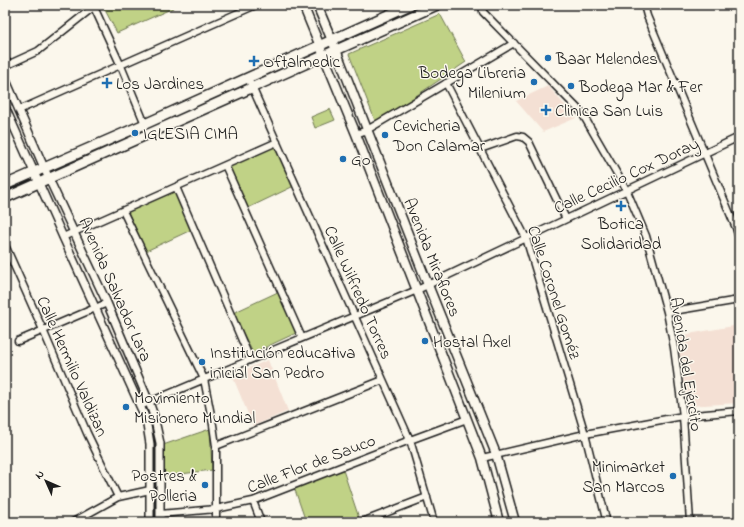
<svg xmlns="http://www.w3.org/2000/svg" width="744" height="527" font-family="'Indie Flower',sans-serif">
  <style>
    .built { fill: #f4e0d4 }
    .green { fill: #c0d286; stroke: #6e7751 }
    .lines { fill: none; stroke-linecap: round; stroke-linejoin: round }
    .minor-casing { stroke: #1c1c1c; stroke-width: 9 }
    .tertiary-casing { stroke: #1c1c1c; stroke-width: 10 }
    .secondary-casing { stroke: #1c1c1c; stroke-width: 11 }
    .primary-casing { stroke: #1c1c1c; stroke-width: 12 }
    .minor { stroke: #fbf7ec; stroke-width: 6 }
    .tertiary { stroke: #fbf7ec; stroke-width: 7 }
    .secondary { stroke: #fbf7ec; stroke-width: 8 }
    .primary { stroke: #fbf7ec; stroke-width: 9 }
    .poi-dot { fill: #1f6fb2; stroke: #fbf7ec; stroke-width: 1.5 }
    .labels { text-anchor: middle; stroke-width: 3; stroke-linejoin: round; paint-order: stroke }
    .poi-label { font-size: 17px; fill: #1c1c1c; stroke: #fbf7ec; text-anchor: start }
    .street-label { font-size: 17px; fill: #1c1c1c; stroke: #fbf7ec }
  </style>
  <rect width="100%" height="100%" fill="#fbf7ec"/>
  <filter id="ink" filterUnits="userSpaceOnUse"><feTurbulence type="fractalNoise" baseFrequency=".025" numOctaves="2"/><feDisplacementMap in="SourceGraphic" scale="8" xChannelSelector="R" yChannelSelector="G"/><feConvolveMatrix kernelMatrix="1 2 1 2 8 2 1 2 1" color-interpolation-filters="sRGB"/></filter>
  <g filter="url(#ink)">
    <path class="built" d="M548 86 576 118 543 132 516 101Z
      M739 325V403L687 406 677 336Z
      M268 360 288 411 253 426 232 375Z"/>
    <path class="green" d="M108 5H172L173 8 117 33 104 8Z
      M440 14 466 62 376 123 349 54Z
      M330 109 335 120 315 128 311 117Z
      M279 145 296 185 248 208 228 166Z
      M175 191 191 230 146 251 128 212Z
      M280 291 296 333 253 353 233 313Z
      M210 429 212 470 165 476 163 445Z
      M343 470 359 518 347 522H306L294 487Z"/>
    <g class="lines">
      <defs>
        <path id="minor" d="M93 5 121 66 145 124
          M482 5 483 12 582 113 627 191 646 236 667 312 674 348 683 416 690 522
          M644 5 647 16 736 228 739 238
          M5 66 38 51 96 5
          M248 78 410 440 434 522
          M446 83 526 238 585 434 606 519 605 522
          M19 110 256 5
          M356 134 367 130 514 43
          M480 149 517 136 523 137 529 142 566 219
          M225 165 302 338
          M176 187 250 359
          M123 211 204 379 213 425 216 446V522
          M63 237 277 142
          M5 245 43 330 87 433 118 497
          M667 312 739 300
          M18 341 107 303
          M140 406 417 290 739 137
          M216 446 383 380
          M482 458 585 434 683 416 739 411
          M253 501 261 522
          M160 514 216 509 253 501 410 440 467 419
          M73 522 118 497 150 490
          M362 522 427 497"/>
        <path id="tertiary" d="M5 78 49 179 107 303 149 402 154 416 160 443V522
          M5 107 63 237 140 406 146 419 150 444V522"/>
        <path id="secondary" d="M303 5 356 134 482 458 499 522
          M317 5 336 50 428 285 496 454 515 522"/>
        <path id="primary" d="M5 185 145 124 410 5
          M5 198 437 5"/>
      </defs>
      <use href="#minor" class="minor-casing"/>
      <use href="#tertiary" class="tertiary-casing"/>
      <use href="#secondary" class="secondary-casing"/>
      <use href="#primary" class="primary-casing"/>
      <use href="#minor" class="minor"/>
      <use href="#tertiary" class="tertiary"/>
      <use href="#secondary" class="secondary"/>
      <use href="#primary" class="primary"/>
    </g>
  </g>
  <g class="poi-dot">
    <circle cx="548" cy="58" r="4"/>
    <path d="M252 55h4v4h4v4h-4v4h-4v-4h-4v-4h4z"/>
    <circle cx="534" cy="82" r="4"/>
    <path d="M105 77h4v4h4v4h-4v4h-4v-4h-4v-4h4z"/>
    <circle cx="571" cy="86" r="4"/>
    <path d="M544 104h4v4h4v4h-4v4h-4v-4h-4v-4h4z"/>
    <circle cx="135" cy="133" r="4"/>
    <circle cx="385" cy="135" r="4"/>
    <circle cx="343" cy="159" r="4"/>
    <path d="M619 200h4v4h4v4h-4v4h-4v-4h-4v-4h4z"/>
    <circle cx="425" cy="341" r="4"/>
    <circle cx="202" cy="362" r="4"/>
    <circle cx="126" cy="407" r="4"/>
    <circle cx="673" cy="476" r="4"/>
    <circle cx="205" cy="485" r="4"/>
  </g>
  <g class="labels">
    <g class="poi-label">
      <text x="556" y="64">Baar Melendes</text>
      <text x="263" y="67">Oftalmedic</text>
      <text x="526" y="78" text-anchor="end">Bodega Libreria<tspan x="526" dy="20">Milenium</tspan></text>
      <text x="116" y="89">Los Jardines</text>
      <text x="579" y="92">Bodega Mar &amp; Fer</text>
      <text x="555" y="116">Clinica San Luis</text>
      <text x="393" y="131">Cevicheria<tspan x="393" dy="20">Don Calamar</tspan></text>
      <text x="143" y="139">IGLESIA CIMA</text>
      <text x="351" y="165">Go</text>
      <text x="621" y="229" text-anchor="middle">Botica<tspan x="621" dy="20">Solidaridad</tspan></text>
      <text x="433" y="347">Hostal Axel</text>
      <text x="210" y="358">Institución educativa<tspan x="210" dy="20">inicial San Pedro</tspan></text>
      <text x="134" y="403">Movimiento<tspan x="134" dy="20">Misionero Mundial</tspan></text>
      <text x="665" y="472" text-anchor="end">Minimarket<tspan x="665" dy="20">San Marcos</tspan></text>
      <text x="197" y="481" text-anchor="end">Postres &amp;<tspan x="197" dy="20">Polleria</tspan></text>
    </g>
    <g class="street-label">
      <text transform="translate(626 175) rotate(-25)" y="6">Calle Cecilio Cox Doray</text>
      <text transform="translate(433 257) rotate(68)" y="6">Avenida Miraflores</text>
      <text transform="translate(116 289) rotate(66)" y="6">Avenida Salvador Lara</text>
      <text transform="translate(359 292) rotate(66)" y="6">Calle Wilfredo Torres</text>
      <text transform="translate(555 292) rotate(72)" y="6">Calle Coronel Goméz</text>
      <text transform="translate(687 364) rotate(81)" y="6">Avenida del Ejército</text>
      <text transform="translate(73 366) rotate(66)" y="6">Calle Hermilio Valdizan</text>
      <text transform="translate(311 463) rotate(-21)" y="6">Calle Flor de Sauco</text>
    </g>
  </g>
  <rect width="744" height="527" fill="none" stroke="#fbf7ec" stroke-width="20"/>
  <rect x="10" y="10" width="724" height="507" fill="none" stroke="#1c1c1c" stroke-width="1.5" filter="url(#ink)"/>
  <g transform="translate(46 481) rotate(315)" stroke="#fbf7ec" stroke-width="3" paint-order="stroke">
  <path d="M0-3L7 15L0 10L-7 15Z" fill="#1c1c1c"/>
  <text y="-6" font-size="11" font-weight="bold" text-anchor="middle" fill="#1c1c1c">N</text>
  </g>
</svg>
